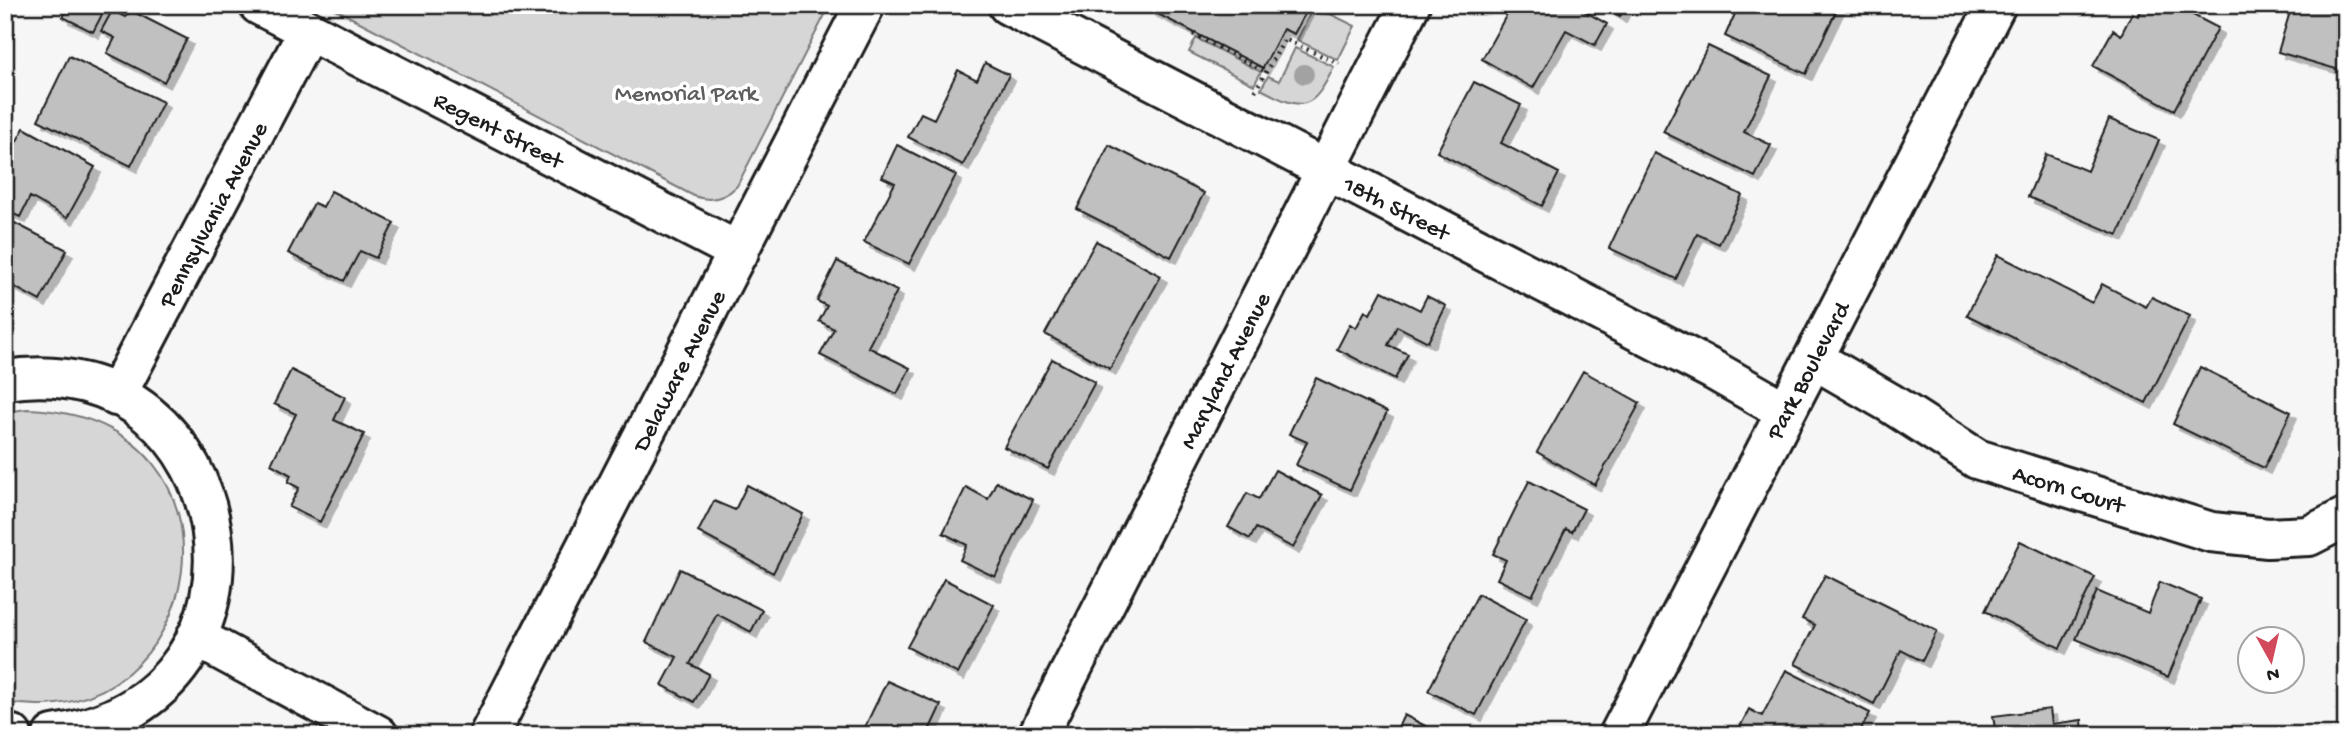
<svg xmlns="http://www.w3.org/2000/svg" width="2351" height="740" font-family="'Gochi Hand',sans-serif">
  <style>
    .green { fill: #d6d6d6; stroke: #797979; stroke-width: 2 }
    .building { fill: #c0c0c0; stroke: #1c1c1c; stroke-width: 2; filter: url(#shadow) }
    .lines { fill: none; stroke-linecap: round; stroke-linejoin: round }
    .street-casing { stroke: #1c1c1c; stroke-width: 44 }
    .secondary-casing { stroke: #1c1c1c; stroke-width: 44 }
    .path { stroke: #1c1c1c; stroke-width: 4.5; stroke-dasharray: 2 5; stroke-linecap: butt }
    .street { stroke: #fff; stroke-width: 38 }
    .secondary { stroke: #fff; stroke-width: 38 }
    .tree { fill: #a2a2a2 }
    .labels { text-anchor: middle; stroke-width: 7; stroke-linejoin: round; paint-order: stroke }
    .park-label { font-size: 24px; fill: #5d5d5d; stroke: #fff }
    .street-label { font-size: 24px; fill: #1c1c1c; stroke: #fff }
  </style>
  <defs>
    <filter id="shadow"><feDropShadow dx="6" dy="6" stdDeviation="0" flood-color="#0004"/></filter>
  </defs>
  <rect width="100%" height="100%" fill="#f6f6f6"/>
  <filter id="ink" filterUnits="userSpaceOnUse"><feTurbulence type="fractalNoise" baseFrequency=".0143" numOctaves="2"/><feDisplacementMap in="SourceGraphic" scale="14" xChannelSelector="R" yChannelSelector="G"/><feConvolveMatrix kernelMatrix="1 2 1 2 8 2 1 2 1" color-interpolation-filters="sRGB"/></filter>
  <g filter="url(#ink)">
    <path class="green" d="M327 5H830L737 186C724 199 710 202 694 196Z
      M1314 6 1355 26 1338 60 1297 40Z
      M1196 38 1261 72 1254 85 1189 52Z
      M1295 48 1334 67C1312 111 1304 112 1261 89L1268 76 1279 81Z
      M27 409C265 416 209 740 5 702V412Z"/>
    <path class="building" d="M69 5H107L93 32 63 17Z
      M1153 5H1303L1308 8 1294 34 1283 29 1263 68 1150 10Z
      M1512 5H1573L1607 24 1595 45 1566 30 1533 88 1482 59Z
      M1601 5H1626L1620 16Z
      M1739 5H1839L1806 74 1725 36Z
      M2143 5H2174L2218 28 2174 110 2093 66 2113 30 2121 35 2132 13 2138 16Z
      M2292 5H2346V72L2278 52Z
      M130 10 187 39 164 82 107 53 115 38 101 31 112 11 126 17Z
      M1708 46 1771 76 1744 132 1771 145 1755 177 1663 132Z
      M69 56 163 102 131 166 38 120Z
      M985 63 1009 75 963 165 908 137 921 113 934 119 958 70 977 80Z
      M1474 82 1521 105 1501 143 1559 173 1542 206 1437 152Z
      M2109 119 2159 140 2118 235 2028 197 2046 154 2087 171Z
      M24 128 95 167 67 218 30 197 20 217 5 210V162Z
      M897 145 956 175 909 264 864 242 895 183 882 177Z
      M1109 145 1204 193 1171 257 1077 209Z
      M1654 153 1742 195 1719 244 1697 234 1676 279 1609 248Z
      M331 191 394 223 376 258 360 251 344 281 288 253 314 203 323 207Z
      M5 218 67 250 40 301 5 282Z
      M1096 241 1161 276 1110 369 1045 334Z
      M1998 255 2092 303 2102 284 2146 307 2152 297 2190 316 2146 403 1967 315Z
      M837 261 897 291 868 347 910 368 897 394 820 355 834 329 819 321 827 306 817 301Z
      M1382 291 1420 310 1427 296 1446 306 1428 342 1397 326 1388 345 1408 354 1395 379 1337 349 1350 324 1356 328 1365 311 1370 314Z
      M1052 359 1095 382 1048 469 1004 447Z
      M2200 367 2291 412 2264 468 2173 424Z
      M291 370 345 397 334 420 364 434 320 522 289 507 299 488 288 482 291 475 271 464 296 414 274 404Z
      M1583 371 1640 403 1595 485 1537 452Z
      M1316 378 1387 412 1350 490 1296 465 1307 442 1289 434Z
      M1275 470 1322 495 1293 548 1256 528 1250 539 1228 527 1247 493 1259 499Z
      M1529 481 1584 509 1572 532 1566 529 1532 596 1497 579 1506 560 1493 554Z
      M996 482 1033 500 995 577 960 560 967 545 943 533 966 487 988 499Z
      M747 485 803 514 773 573 698 532 714 501 735 510Z
      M2020 541 2095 577 2060 648 1985 611Z
      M680 569 762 610 751 632 717 614 690 664 709 674 694 702 662 685 677 657 646 642Z
      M1825 575 1937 631 1922 661 1901 650 1874 704 1795 664 1815 625 1802 619Z
      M944 579 994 605 958 674 907 647Z
      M2160 582 2201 599 2168 677 2076 639 2097 591 2148 613Z
      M1478 594 1526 619 1476 715 1428 691Z
      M1786 670 1870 713 1858 735H1736L1749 709 1762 716Z
      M887 681 941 705 927 735H861Z
      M2050 709 2052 724 2082 720 2083 735H1996L1993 716Z
      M1404 715 1443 735H1394Z"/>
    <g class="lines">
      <defs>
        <path id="street" d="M259 5 739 252
          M1008 5 1713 370 1785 411
          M1814 359 1890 403 1977 459 2211 532 2268 538 2309 536 2346 517
          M5 380C243 342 302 700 53 735
          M116 396 308 31
          M196 637 378 735
          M5 733 12 735
          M489 735 865 5
          M1038 735 1410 5"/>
        <path id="secondary" d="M1619 735 1996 5"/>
      </defs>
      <use href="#street" class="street-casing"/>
      <use href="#secondary" class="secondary-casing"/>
      <path class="path" d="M1193 34 1266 72
        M1255 91 1285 39 1339 64"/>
      <use href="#street" class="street"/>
      <use href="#secondary" class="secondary"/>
    </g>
    <circle class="tree" cx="1304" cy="74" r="10"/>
  </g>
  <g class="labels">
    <g class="park-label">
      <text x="686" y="100">Memorial Park</text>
    </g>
    <g class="street-label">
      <text transform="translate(499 129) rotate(27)" y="8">Regent Street</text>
      <text transform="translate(1397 207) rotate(27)" y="8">18th Street</text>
      <text transform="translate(212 214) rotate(-62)" y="8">Pennsylvania Avenue</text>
      <text transform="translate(678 370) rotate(-63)" y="8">Delaware Avenue</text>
      <text transform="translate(1224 370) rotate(-63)" y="8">Maryland Avenue</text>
      <text transform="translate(1807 370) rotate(-62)" y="8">Park Boulevard</text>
      <text transform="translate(2069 488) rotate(17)" y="8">Acorn Court</text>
    </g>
  </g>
  <rect width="2351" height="740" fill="none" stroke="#fff" stroke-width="28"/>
  <rect x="14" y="14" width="2323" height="712" fill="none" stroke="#1c1c1c" stroke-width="2.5" filter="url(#ink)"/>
  <g transform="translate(2271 660) rotate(172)"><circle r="33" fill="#ffffff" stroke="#a4a4a4" stroke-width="2"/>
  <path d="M0-5L12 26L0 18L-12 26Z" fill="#d1495b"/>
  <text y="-10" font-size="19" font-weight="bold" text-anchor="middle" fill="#1c1c1c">N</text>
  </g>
</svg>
